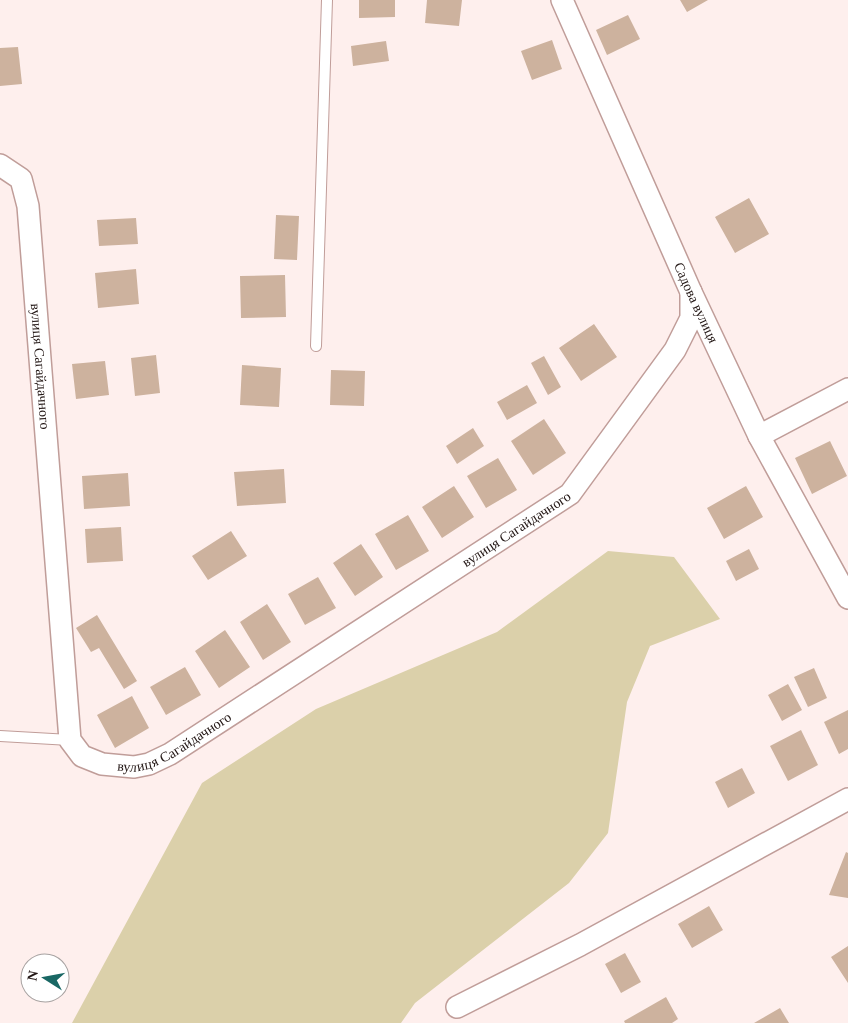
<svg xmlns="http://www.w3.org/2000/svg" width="848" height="1023" font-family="Georgia,serif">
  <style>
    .green { fill: #dbd0aa }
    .building { fill: #cdb29e }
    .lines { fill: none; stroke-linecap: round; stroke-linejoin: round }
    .service-casing { stroke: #c09d99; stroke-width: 12 }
    .minor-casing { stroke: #c09d99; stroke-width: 24 }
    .service { stroke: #fff; stroke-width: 10 }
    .minor { stroke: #fff; stroke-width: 21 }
    .labels { text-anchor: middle; stroke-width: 5; stroke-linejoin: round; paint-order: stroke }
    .street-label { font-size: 14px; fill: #221614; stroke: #fff }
  </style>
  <rect width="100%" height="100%" fill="#feefed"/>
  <path class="green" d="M608 551 674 557 720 619 650 646 627 702 608 833 569 883 415 1003 401 1023H72L202 783 316 709 497 632Z"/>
  <path class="building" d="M359 0H395V17L359 18Z
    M427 0H462L459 26 425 23Z
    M680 0H708L687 12Z
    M628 15 640 39 607 55 596 30Z
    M552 40 562 69 532 80 521 51Z
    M386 41 389 61 353 66 351 46Z
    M18 47 22 84 0 86V48Z
    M749 198 769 234 735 253 715 217Z
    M276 215 299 216 297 260 274 259Z
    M136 218 138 244 99 246 97 220Z
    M136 269 139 304 98 308 95 273Z
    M285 275 286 317 241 318 240 276Z
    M594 324 617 357 581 381 559 348Z
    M156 355 160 393 135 396 131 358Z
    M544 356 561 387 548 395 531 363Z
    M105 361 109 395 76 399 72 364Z
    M242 365 281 368 279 407 240 405Z
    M331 370 365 371 364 406 330 405Z
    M527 385 537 403 507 420 497 402Z
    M544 419 566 453 533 475 511 441Z
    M473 428 484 446 457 464 446 446Z
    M830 441 847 476 812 494 795 458Z
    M498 458 517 490 486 508 467 476Z
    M284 469 286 503 237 506 234 472Z
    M128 473 130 506 84 509 82 476Z
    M454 486 474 517 442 538 422 507Z
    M746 486 763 517 724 539 707 508Z
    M408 515 429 551 396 570 375 534Z
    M121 527 123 561 87 563 85 529Z
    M231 531 247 556 208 580 192 556Z
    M361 544 383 577 355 596 333 563Z
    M749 549 759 569 736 581 726 561Z
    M318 577 336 608 305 625 288 594Z
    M267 604 291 642 263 660 240 622Z
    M97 615 137 681 124 689 99 648 91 652 76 628Z
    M225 630 250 667 219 688 195 651Z
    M185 667 201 695 166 715 150 687Z
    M814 668 827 698 808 707 794 677Z
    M788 684 802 710 782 721 768 695Z
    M132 696 149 728 115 748 97 715Z
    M848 710V749L839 754 824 722Z
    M801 730 818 765 788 781 770 746Z
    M742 768 755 793 728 808 715 782Z
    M846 852 848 853V898L829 895Z
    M709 906 723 930 692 948 678 924Z
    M848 946V983L831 957Z
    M625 953 641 982 621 993 605 964Z
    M666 997 678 1019 672 1023H625L624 1021Z
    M780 1008 789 1023H754Z"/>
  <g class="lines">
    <defs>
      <path id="service" d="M316 346 327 0
        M0 736 70 740"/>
      <g id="minor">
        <path id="s1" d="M562 0 691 292 759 436 848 598"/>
        <path id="s2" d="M0 165 21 179 28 206 70 740 82 756 102 764 134 767 149 764 170 754 570 494 675 350 691 318V292"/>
        <path d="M759 436 848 389"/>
        <path d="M457 1007 580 945 848 799"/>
      </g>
    </defs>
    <use href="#service" class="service-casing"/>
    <use href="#minor" class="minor-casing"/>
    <use href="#service" class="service"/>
    <use href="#minor" class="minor"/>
  </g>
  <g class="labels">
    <g class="street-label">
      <text dy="5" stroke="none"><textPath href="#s1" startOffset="331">Садова вулиця</textPath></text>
      <text dy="5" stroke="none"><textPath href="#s2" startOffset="214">вулиця Сагайдачного</textPath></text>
      <text dy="5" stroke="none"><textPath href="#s2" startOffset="1114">вулиця Сагайдачного</textPath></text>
      <text dy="5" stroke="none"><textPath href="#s2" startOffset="709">вулиця Сагайдачного</textPath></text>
    </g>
  </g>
  <g transform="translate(45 978) rotate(281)"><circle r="24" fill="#ffffff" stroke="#a7a2a1"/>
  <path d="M0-4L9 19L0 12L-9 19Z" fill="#196764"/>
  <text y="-8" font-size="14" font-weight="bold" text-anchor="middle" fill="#221614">N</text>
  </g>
</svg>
